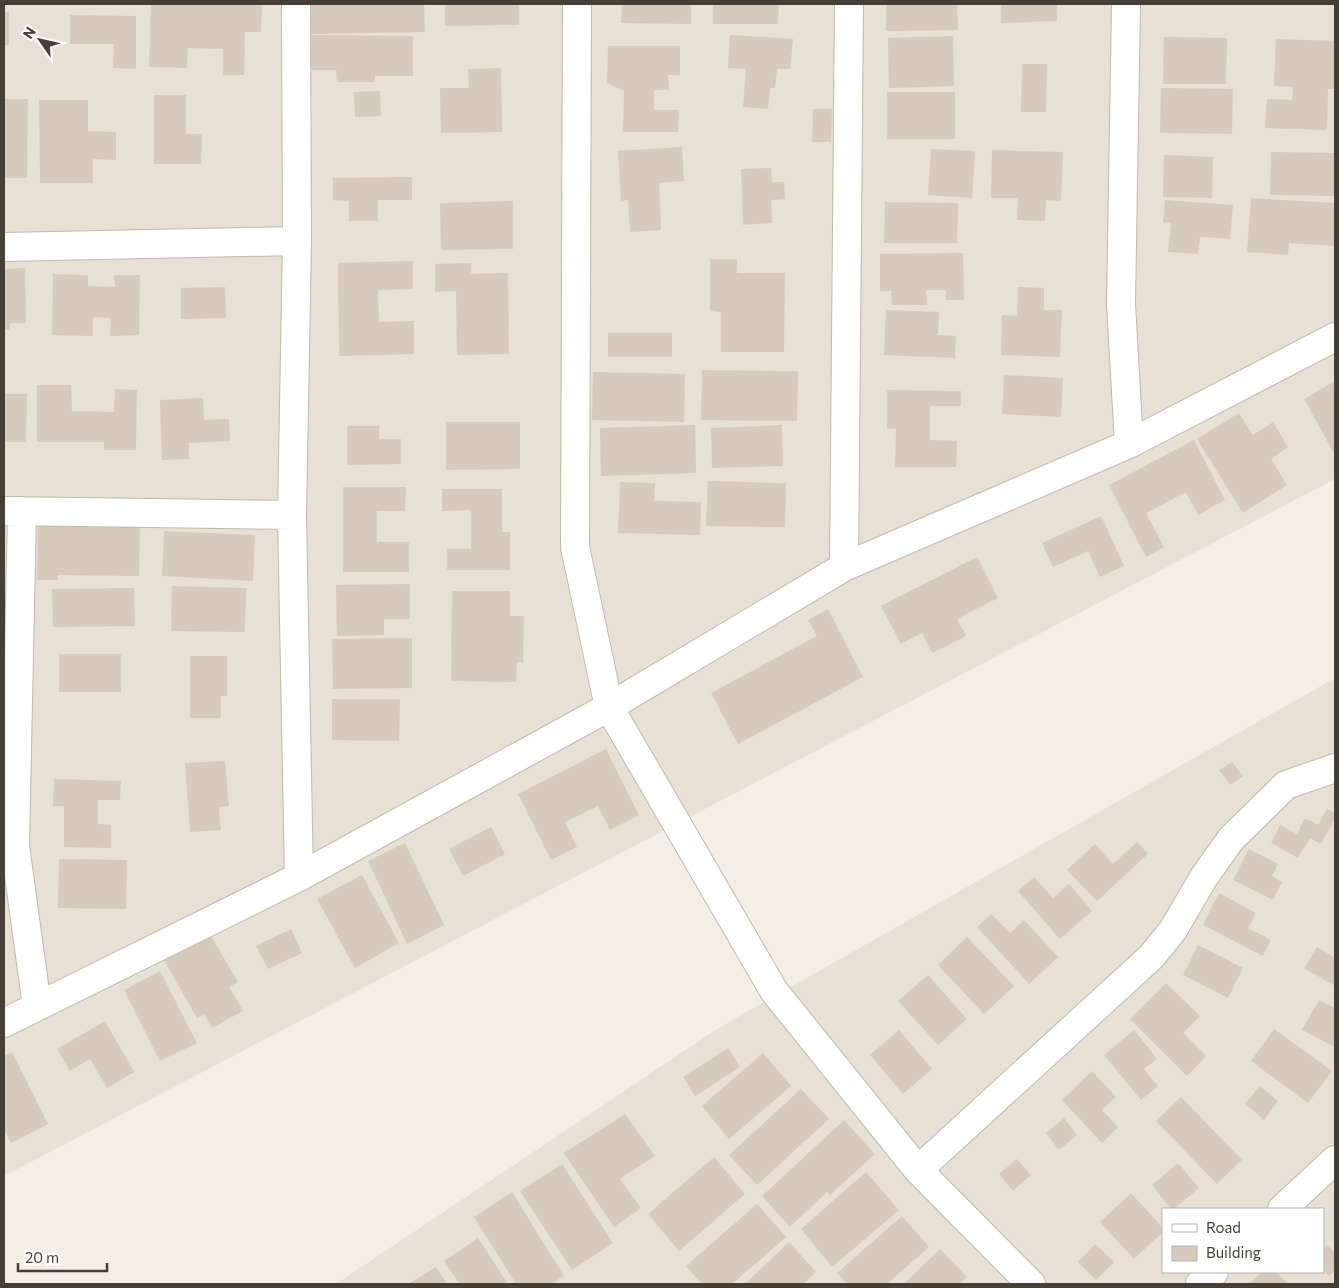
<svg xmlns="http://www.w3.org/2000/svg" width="1339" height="1288" font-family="Commissioner,sans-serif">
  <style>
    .residential { fill: #e7e0d4; fill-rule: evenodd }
    .building { fill: #d5cabb }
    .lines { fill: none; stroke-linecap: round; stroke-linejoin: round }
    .minor-casing { stroke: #c1b9ab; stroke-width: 30 }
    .minor { stroke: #fff; stroke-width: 28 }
  </style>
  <rect width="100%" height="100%" fill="#f3efe6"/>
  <path class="residential" d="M4 4H1335V479L4 1176Z
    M1335 678V1284H336L717 1029ZM1163 1209H1323V1272H1163Z"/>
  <path class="building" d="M151 4H262L261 32H245L244 75H223V49L188 48 187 68 149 67Z
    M311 4H424L425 32 311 34Z
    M445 4H519V25L445 26Z
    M622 4H691V24L621 23Z
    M713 4H779L778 24H713Z
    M886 4H957L958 30 886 31Z
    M1001 4H1057V21L1001 23Z
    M4 12H9V45H4Z
    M70 15 136 16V69L113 68 114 44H70Z
    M308 35 413 36V76H375V82H337L336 70H308Z
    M730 35 793 39 790 69H777L775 88H770L768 109 743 107 746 69 728 68Z
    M953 36 954 86 889 88 888 38Z
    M1164 37 1227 38 1226 84H1163Z
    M1276 39 1335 41V89H1328L1327 130 1265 128 1267 99 1292 100 1293 87 1274 86Z
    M608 46H680V75H668L669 90H654V110H679L678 132H623L624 91 607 83Z
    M1022 64H1047L1046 112H1021Z
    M501 68 502 132 441 133 440 88H469L468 69Z
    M1161 88 1233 89 1232 134 1160 133Z
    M380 91 381 116 355 117 354 92Z
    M887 92H955V139H887Z
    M154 95H186V134H202L201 164H154Z
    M4 99H28L27 178H4Z
    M39 100H88V131L116 132V160L93 159V183H40Z
    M813 109H832L831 142H812Z
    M682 147 684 181 659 183 661 230 630 232 628 200 621 201 618 151Z
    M931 149 975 151 972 198 928 195Z
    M992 150 1063 152 1061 201 1046 200 1045 221 1017 220 1018 198H991Z
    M1271 152 1335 153V196L1270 195Z
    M1164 155 1213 157 1212 198 1163 197Z
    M771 168 772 182H784L785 199 771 200 772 223 743 225 741 169Z
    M412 177V200H378V221H349V201L333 200V178Z
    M1251 198 1335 203V246L1289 243 1288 255 1247 252Z
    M1165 200 1233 205 1230 239 1200 237 1198 254 1168 252 1171 223 1163 222Z
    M513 201V249L441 250 440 203Z
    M885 202 958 203 957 243H884Z
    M963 253 964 300H946V290H926L927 305H892L891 291H880V254Z
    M710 259H737V273H785L784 352H721V312L710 311Z
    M413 261V289L378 290 379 322 414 321V354L339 356 338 263Z
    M471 263V274L508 273 509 354 457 355 456 291 435 292V264Z
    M25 268 26 323H10V330H4V269Z
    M53 274 88 275V286L115 287 114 275H140L139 335 110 336 111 318 93 317V336L52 335Z
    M225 287 226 318 181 319V288Z
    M1018 287 1044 288V310H1062L1060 357 1001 355 1002 315 1017 316Z
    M886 310 939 312 938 335 956 336 955 358 884 355Z
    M608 333H672V357H608Z
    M702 370 798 371 797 421 701 420Z
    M593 372 685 374 684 422 592 420Z
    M1004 375 1063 378 1061 417 1002 414Z
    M1335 381V455L1304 399Z
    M37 385H71L72 411 114 412 115 389 137 390 136 450H104V442H37Z
    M887 390 961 391V406H930V440L957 441 956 467H895L896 429H887Z
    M4 394H27L26 442H4Z
    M203 398 204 420 229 419 230 441 189 443V459L162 460 160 400Z
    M1239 413 1253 435 1273 422 1288 447 1271 459 1287 485 1243 513 1197 439Z
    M446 422H520V469L446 470Z
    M695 425 696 473 601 476 600 428Z
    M782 425 783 466 712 468 711 428Z
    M347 426H379V439H401V464L347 465Z
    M1194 440 1225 500 1198 515 1186 492 1146 513 1164 547 1146 557 1109 485Z
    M708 481 786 483 785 527 706 526Z
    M620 482 655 483 654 501 701 502 700 535 618 533Z
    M343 487H406L405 511H377V542H409V572H343Z
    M442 489H502V532H510V570H447V549H471V510L442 511Z
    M1101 516 1124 566 1100 577 1088 551 1053 567 1042 543Z
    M38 525 140 527 139 576 58 575V580H37Z
    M164 531 255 535 253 581 162 576Z
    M977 557 998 598 957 619 966 636 932 653 922 633 901 644 881 606Z
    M410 584V619H384V635L337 636 336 585Z
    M172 586 246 588 245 632 171 631Z
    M134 588 135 626 53 627 52 589Z
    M452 591H510V616H524L523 662H517L516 682 451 681Z
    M828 609 863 677 738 744 711 693 817 636 808 620Z
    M412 638V688L333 689 332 639Z
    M59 654H121V692H59Z
    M190 656H227V696H221V718H190Z
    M332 699H400L399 741 332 740Z
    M606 749 639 815 610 830 598 806 565 822 577 847 551 860 518 794Z
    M225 761 229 806 219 807 221 830 190 832 185 763Z
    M1232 762 1243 776 1230 785 1219 770Z
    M54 779 121 781 120 800H98V824L111 825V848L64 847V806H53Z
    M1327 809 1335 813V819L1321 844 1310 838 1298 858 1271 843 1280 825 1297 834 1305 818 1318 825Z
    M491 827 505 854 463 876 449 849Z
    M1137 842 1148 854 1097 901 1067 870 1095 844 1113 864Z
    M405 843 444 925 407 944 368 861Z
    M1249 849 1278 864 1272 876 1282 882 1273 900 1233 880Z
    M59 859 127 860 126 909 58 908Z
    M362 875 399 943 355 968 317 899Z
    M1034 877 1053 898 1069 884 1092 911 1060 939 1018 891Z
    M1219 893 1256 913 1248 928 1271 940 1263 956 1203 925Z
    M991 914 1010 933 1024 920 1058 957 1029 984 977 927Z
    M291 929 302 953 268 969 256 946Z
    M208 931 238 982 229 987 243 1011 212 1028 204 1014 197 1018 162 957Z
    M967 937 1014 986 984 1014 938 965Z
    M1198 945 1243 968 1228 998 1183 975Z
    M1317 947 1335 958V986L1304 968Z
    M160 971 197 1043 160 1061 124 990Z
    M928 975 967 1019 938 1045 898 1001Z
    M1166 983 1200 1016 1183 1033 1206 1056 1187 1076 1130 1019Z
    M1319 1000 1335 1008V1047L1302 1030Z
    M105 1021 134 1072 107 1088 90 1059 70 1071 57 1049Z
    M1274 1029 1332 1071 1308 1103 1251 1061Z
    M899 1030 932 1069 903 1094 870 1055Z
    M1134 1030 1157 1059 1144 1069 1158 1086 1141 1100 1104 1055Z
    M728 1048 740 1067 695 1096 683 1077Z
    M12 1052 48 1124 11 1143 4 1129V1056Z
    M763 1053 791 1086 729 1139 702 1106Z
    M1092 1071 1116 1097 1102 1110 1118 1127 1102 1143 1062 1100Z
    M1260 1086 1278 1101 1264 1120 1245 1104Z
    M801 1089 829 1119 757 1185 729 1155Z
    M1181 1097 1242 1160 1217 1184 1156 1121Z
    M625 1114 655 1156 620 1179 641 1208 614 1227 564 1153Z
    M1064 1118 1077 1135 1059 1150 1046 1133Z
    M844 1120 875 1154 830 1195 827 1192 790 1227 762 1196Z
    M714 1157 745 1194 679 1251 648 1214Z
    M1017 1159 1031 1175 1013 1191 999 1174Z
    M1178 1163 1199 1188 1174 1209H1171L1152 1185Z
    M562 1164 613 1243 572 1270 520 1191Z
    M866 1172 899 1210 832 1267 801 1229Z
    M512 1192 564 1276 551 1284H516L474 1217Z
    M1131 1193 1163 1228V1232L1134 1259 1100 1222Z
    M757 1204 786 1237 732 1284H702L686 1266Z
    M902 1216 929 1247 887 1284H847L837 1273Z
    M478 1238 508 1284H460L444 1261Z
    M789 1242 816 1272 803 1284H745Z
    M1095 1244 1114 1262 1096 1280 1078 1262Z
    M1327 1245 1335 1253V1270L1329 1276 1323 1269V1249Z
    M940 1249 967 1277 959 1284H904Z
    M436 1267 447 1284H408Z
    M1262 1272H1277L1288 1284H1249Z"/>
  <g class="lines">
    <defs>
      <path id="minor" d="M296 4 297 241 292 515 299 877
        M577 4 575 547 609 707 774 991 918 1170 1031 1284
        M1126 4 1121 304 1129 444
        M4 247 297 241
        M4 511 292 515
        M22 511 15 846 37 1006
        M844 567 849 4
        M4 1023 299 877 609 707 844 567 1129 444 1335 337
        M918 1170 1151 957 1173 930 1204 877 1231 839 1286 785 1335 768
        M1282 1209 1335 1160
        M1200 1284 1214 1272"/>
    </defs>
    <use href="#minor" class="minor-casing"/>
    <use href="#minor" class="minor"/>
  </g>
  <rect width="1339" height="1288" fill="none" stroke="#463f35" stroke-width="10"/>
  <rect x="1162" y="1208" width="162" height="65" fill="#ffffff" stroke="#b5b2ae"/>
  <rect x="1172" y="1224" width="25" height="8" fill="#ffffff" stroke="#b5b2ae"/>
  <text x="1206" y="1233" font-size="15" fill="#463f35">Road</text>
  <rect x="1172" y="1246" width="25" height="15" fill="#d5cabb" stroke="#b5b2ae"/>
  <text x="1206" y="1258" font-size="15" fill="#463f35">Building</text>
  <g transform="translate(40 40) rotate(304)" stroke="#ffffff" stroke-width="4" paint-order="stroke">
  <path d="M0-4L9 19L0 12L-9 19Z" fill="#463f35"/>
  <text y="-8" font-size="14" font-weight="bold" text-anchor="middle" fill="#463f35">N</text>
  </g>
  <path d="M18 1263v8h89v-8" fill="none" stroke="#463f35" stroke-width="2.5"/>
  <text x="25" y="1263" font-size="15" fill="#463f35" stroke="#ffffff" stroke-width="4" paint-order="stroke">20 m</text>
</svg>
